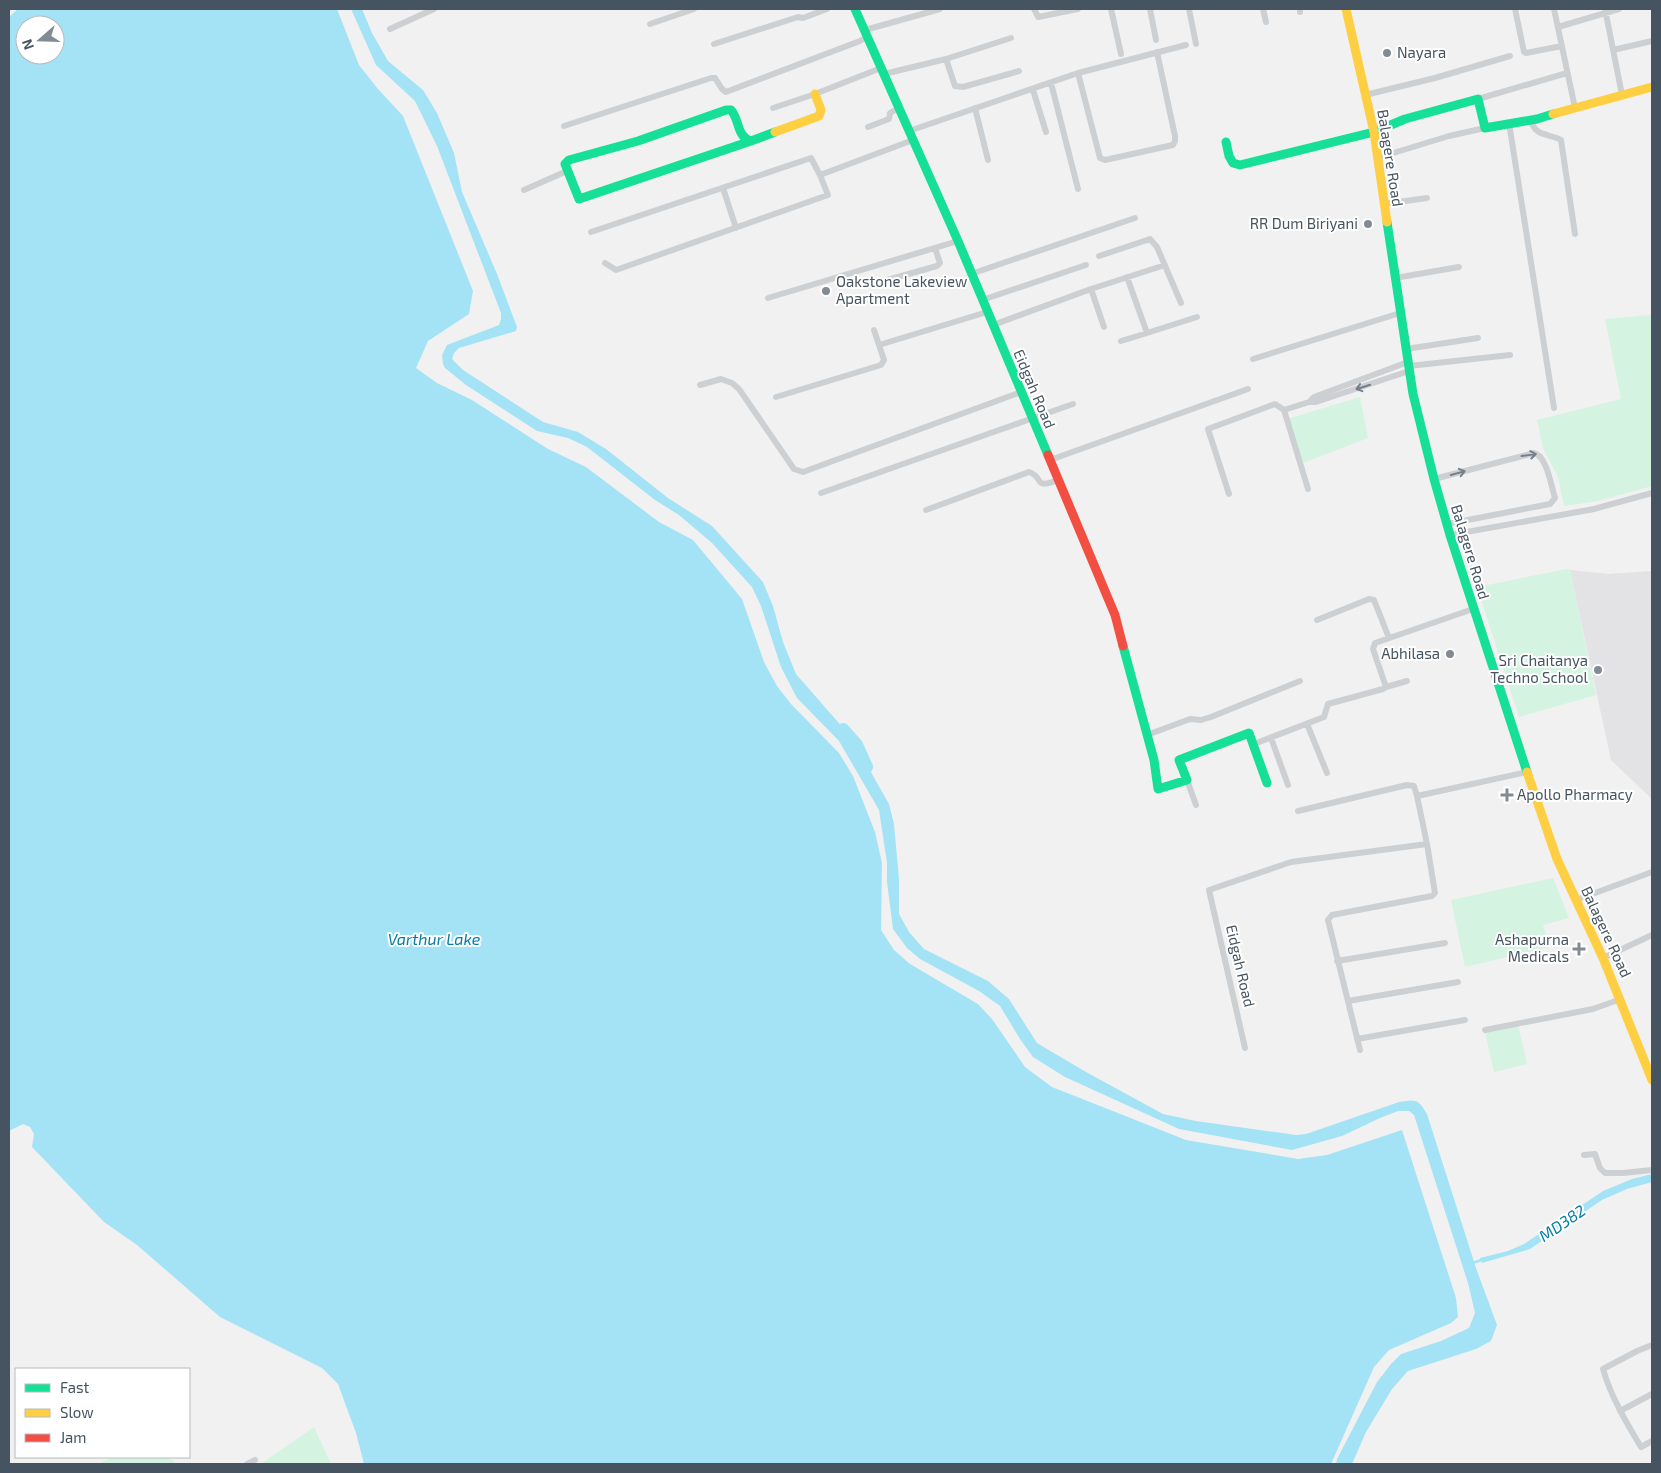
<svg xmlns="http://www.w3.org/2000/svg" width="1661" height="1473" font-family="'Exo 2',sans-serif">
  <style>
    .education { fill: #e3e2e4 }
    .green { fill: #d4f3e0 }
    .water { fill: #a4e3f5; fill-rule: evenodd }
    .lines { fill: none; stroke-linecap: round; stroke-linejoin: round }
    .stream { stroke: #a4e3f5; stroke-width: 2.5 }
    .river { stroke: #a4e3f5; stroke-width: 14 }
    .street { stroke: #cdd0d3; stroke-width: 6 }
    .fast { stroke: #16e098; stroke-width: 9 }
    .slow { stroke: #ffcf43; stroke-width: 9 }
    .jam { stroke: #f24e42; stroke-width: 9 }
    .oneway { stroke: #757f89 }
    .poi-dot { fill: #828b93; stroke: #fff; stroke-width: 2 }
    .labels { text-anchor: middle; stroke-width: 4; stroke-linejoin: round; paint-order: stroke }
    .poi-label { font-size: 15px; fill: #465461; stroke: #fff; text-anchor: end }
    .street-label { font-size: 15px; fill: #465461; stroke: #fff }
    .water-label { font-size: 16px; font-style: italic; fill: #037da1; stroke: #fff }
  </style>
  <rect width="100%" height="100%" fill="#f2f1f1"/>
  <path class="education" d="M1570 570 1609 574 1652 571V799L1611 760Z"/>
  <path class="green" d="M1652 315V486L1598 501 1564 506 1558 477 1543 448 1537 420 1621 399 1605 319Z
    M1360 397 1368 438 1303 463 1287 419Z
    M1567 569 1570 570 1596 695 1519 717 1477 587Z
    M1553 878 1569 918 1543 925 1549 947 1465 967 1451 900Z
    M1518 1025 1527 1064 1494 1072 1485 1032Z
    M314 1427 331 1464H263L262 1463Z
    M112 1457H168L177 1464H99Z"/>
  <path class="water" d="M18 9H337L359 65 378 89 403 116 473 291 469 314 428 341 416 368 437 383 472 400 548 449 586 467 659 522 693 540 742 599 764 662 777 686 791 704 839 753 853 776 875 832 882 863 881 930 894 950 910 964 978 1004 992 1019 1025 1067 1052 1087 1186 1140 1298 1159 1327 1155 1402 1130 1456 1298 1458 1317 1451 1323 1389 1350 1374 1367 1331 1464H364L356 1433 338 1384 322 1368 220 1317 137 1245 104 1222 32 1147 34 1134 30 1127 23 1124 9 1131V17ZM25 25H55V55H25Z
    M351 9H362L372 33 388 61 423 90 437 113 454 153 462 192 497 274 517 327 516 331 459 348 454 353 452 359 463 370 543 422 578 432 606 449 668 498 712 526 763 582 773 606 783 642 796 674 851 737 889 804 894 824 899 879V914L909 932 924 949 988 981 1009 999 1037 1043 1086 1072 1163 1114 1196 1121 1296 1135 1306 1134 1399 1102C1417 1099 1418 1099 1427 1114L1476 1268 1497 1325 1491 1341 1476 1349 1408 1371 1392 1389 1366 1432 1352 1464H1336L1337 1459 1377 1382 1391 1364 1401 1354 1441 1341 1469 1328 1475 1313 1468 1283 1414 1115 1409 1111H1398L1380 1118 1342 1136 1292 1150 1179 1129 1065 1077 1033 1057 1020 1039 1000 1006 979 991 920 959 907 948 893 929 887 882V863L879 810 839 741 797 698 781 667 761 606 752 587 712 543 679 515 655 500 587 447 568 438 537 431 466 385 445 368 443 364 442 355 447 345 499 325 501 319V313L437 146 415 101 376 65Z
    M1652 1174V1182L1627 1189 1602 1200 1530 1249 1482 1263 1480 1258 1508 1251 1524 1244 1603 1191 1632 1179Z"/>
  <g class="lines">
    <path class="stream" d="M1473 1263 1484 1259"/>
    <path class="river" d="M843 730 856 745 866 767"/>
    <path class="street" d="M1034 9 1038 17 1078 9
      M1111 9 1121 54
      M1150 9 1156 40
      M1189 9 1196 44
      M1263 9 1266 22
      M1300 9V12
      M1515 9 1524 52 1526 53 1562 46
      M1554 9 1575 108
      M1605 9 1622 95
      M650 24 694 9
      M1558 27 1619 9
      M390 29 434 9
      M865 30 940 9
      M714 44 798 17 803 18 827 9
      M1613 50 1652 41
      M946 59 955 86 963 87 1019 71
      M1078 73 1100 158 1105 160 1173 145 1175 141V136L1157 52
      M884 74 946 59 1011 38
      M1051 83 1078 189
      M1033 90 1046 132
      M1365 95 1435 78 1510 56
      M1478 99 1567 73
      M773 108 815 94 881 68
      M975 108 988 160
      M1531 120C1535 137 1548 133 1561 140L1575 234
      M1509 123 1554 408
      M564 126 711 78H715L722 89 726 92 860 41 867 37
      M868 127 889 119 890 113 899 108
      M909 131 1078 73 1186 45
      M1377 158 1449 136 1485 128
      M723 188 736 228
      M524 190 567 171
      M1384 204 1427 198
      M591 232 811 158 820 175 913 140
      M1099 256 1150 239 1157 247 1181 303
      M605 263 616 270 828 195 820 175
      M971 274 1135 218
      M1127 277 1147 333 1197 317
      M1395 278 1459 267
      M866 286 937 266 940 263 935 248
      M1091 289 1104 327
      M768 298 958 241
      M982 300 1086 265
      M993 325 1091 289 1165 265
      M1121 341 1147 333
      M879 345 987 312
      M1406 349 1478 338
      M1253 359 1400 313
      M1408 362 1314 397 1309 402H1316L1409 371
      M1409 366 1510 355
      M700 385 721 379 732 383 739 389 794 469 803 472 1021 392
      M776 397 881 365 884 360 874 330
      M1284 410 1309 402
      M1050 460 1248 389
      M1434 479 1534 453C1547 456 1551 486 1555 498L1550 504 1447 524
      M821 493 1073 404
      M1229 494 1208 429 1275 404 1284 410 1308 489
      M926 510 1029 472C1045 477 1032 490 1058 480
      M1450 535 1594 509 1652 493
      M1317 620 1369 599 1374 600 1389 638
      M1386 687 1407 681
      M1307 724 1327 773
      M1147 735 1190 719 1201 720 1211 717 1300 681
      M1271 738 1288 785
      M1254 744 1324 717 1328 704 1383 689 1386 687 1373 649 1375 643 1473 609
      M1187 780 1196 805
      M1298 811 1407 785 1414 786 1417 796 1527 772
      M1576 900 1652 872
      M1603 958 1652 935
      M1337 961 1445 943
      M1348 1001 1458 982
      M1485 1030 1593 1009 1621 999
      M1357 1039 1465 1020
      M1245 1048 1209 890 1291 862 1427 844 1417 796
      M1360 1050 1328 920 1332 915 1432 896 1435 893 1427 844
      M1584 1155 1595 1154 1600 1168 1605 1173H1623L1652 1170
      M1652 1345 1637 1351 1603 1369C1611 1397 1626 1422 1641 1447L1652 1441
      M1620 1411 1652 1394
      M247 1464 255 1460"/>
    <path class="fast" d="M855 9 958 241 1048 455
      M751 141 579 199 565 164 569 160 638 141 726 110H731C740 120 736 136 751 141L775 132
      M1226 142 1229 156 1233 163 1240 165 1374 132 1405 119 1478 99 1485 128 1537 119 1553 114
      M1387 222 1413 394 1434 479 1450 535 1527 772
      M1123 646 1154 760 1158 789 1187 780 1179 760 1249 733 1267 783"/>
    <path class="slow" d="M1346 9 1374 132 1387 222
      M1553 114 1652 87
      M775 132 819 116 821 110 815 94
      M1527 772 1557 859 1603 958 1652 1080"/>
    <path class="jam" d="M1048 455 1115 615 1123 646"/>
  </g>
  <defs><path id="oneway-shaft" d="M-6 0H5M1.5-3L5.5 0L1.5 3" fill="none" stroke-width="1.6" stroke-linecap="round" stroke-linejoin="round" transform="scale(1.25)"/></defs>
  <g class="oneway">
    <use href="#oneway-shaft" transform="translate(1363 387) rotate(162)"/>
    <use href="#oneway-shaft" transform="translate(1529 455) rotate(-8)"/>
    <use href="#oneway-shaft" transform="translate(1458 473) rotate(-15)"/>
  </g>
  <g class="poi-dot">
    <circle cx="1387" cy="53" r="5"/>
    <circle cx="1368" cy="224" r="5"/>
    <circle cx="826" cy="291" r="5"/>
    <circle cx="1450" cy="654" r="5"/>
    <circle cx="1598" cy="670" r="5"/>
    <path d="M1504.5 787.5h5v5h5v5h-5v5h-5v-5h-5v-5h5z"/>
    <path d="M1576.5 941.5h5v5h5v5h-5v5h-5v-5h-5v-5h5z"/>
  </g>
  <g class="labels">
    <g class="poi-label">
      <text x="1397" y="58" text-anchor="start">Nayara</text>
      <text x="1358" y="229">RR Dum Biriyani</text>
      <text x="836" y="287" text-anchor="start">Oakstone Lakeview<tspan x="836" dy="17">Apartment</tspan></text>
      <text x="1440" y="659">Abhilasa</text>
      <text x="1588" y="666">Sri Chaitanya<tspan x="1588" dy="17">Techno School</tspan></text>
      <text x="1517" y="800" text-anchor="start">Apollo Pharmacy</text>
      <text x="1569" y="945">Ashapurna<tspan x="1569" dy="17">Medicals</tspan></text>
    </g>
    <g class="street-label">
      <text transform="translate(1390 158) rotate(81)" y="5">Balagere Road</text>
      <text transform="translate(1034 389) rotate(67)" y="5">Eidgah Road</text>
      <text transform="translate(1470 552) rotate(73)" y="5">Balagere Road</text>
      <text transform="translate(1606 932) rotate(65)" y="5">Balagere Road</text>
      <text transform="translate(1240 966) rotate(77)" y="5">Eidgah Road</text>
    </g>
    <g class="water-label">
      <text x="434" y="945">Varthur Lake</text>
      <text transform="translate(1562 1223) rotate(-34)" y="6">MD382</text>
    </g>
  </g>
  <rect width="1661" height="1473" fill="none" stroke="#465461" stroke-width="20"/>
  <rect x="15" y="1368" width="175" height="90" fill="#ffffff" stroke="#b5bbc0"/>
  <rect x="25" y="1384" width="25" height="8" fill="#16e098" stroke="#b5bbc0"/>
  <text x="60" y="1393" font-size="15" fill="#465461">Fast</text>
  <rect x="25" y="1409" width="25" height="8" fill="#ffcf43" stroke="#b5bbc0"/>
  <text x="60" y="1418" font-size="15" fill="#465461">Slow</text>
  <rect x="25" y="1434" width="25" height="8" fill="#f24e42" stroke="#b5bbc0"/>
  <text x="60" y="1443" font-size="15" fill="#465461">Jam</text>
  <g transform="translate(40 40) rotate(250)"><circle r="24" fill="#ffffff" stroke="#b5bbc0"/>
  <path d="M0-4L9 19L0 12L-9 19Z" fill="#828b93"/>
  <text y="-8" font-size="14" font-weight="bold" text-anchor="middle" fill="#465461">N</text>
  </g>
</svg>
